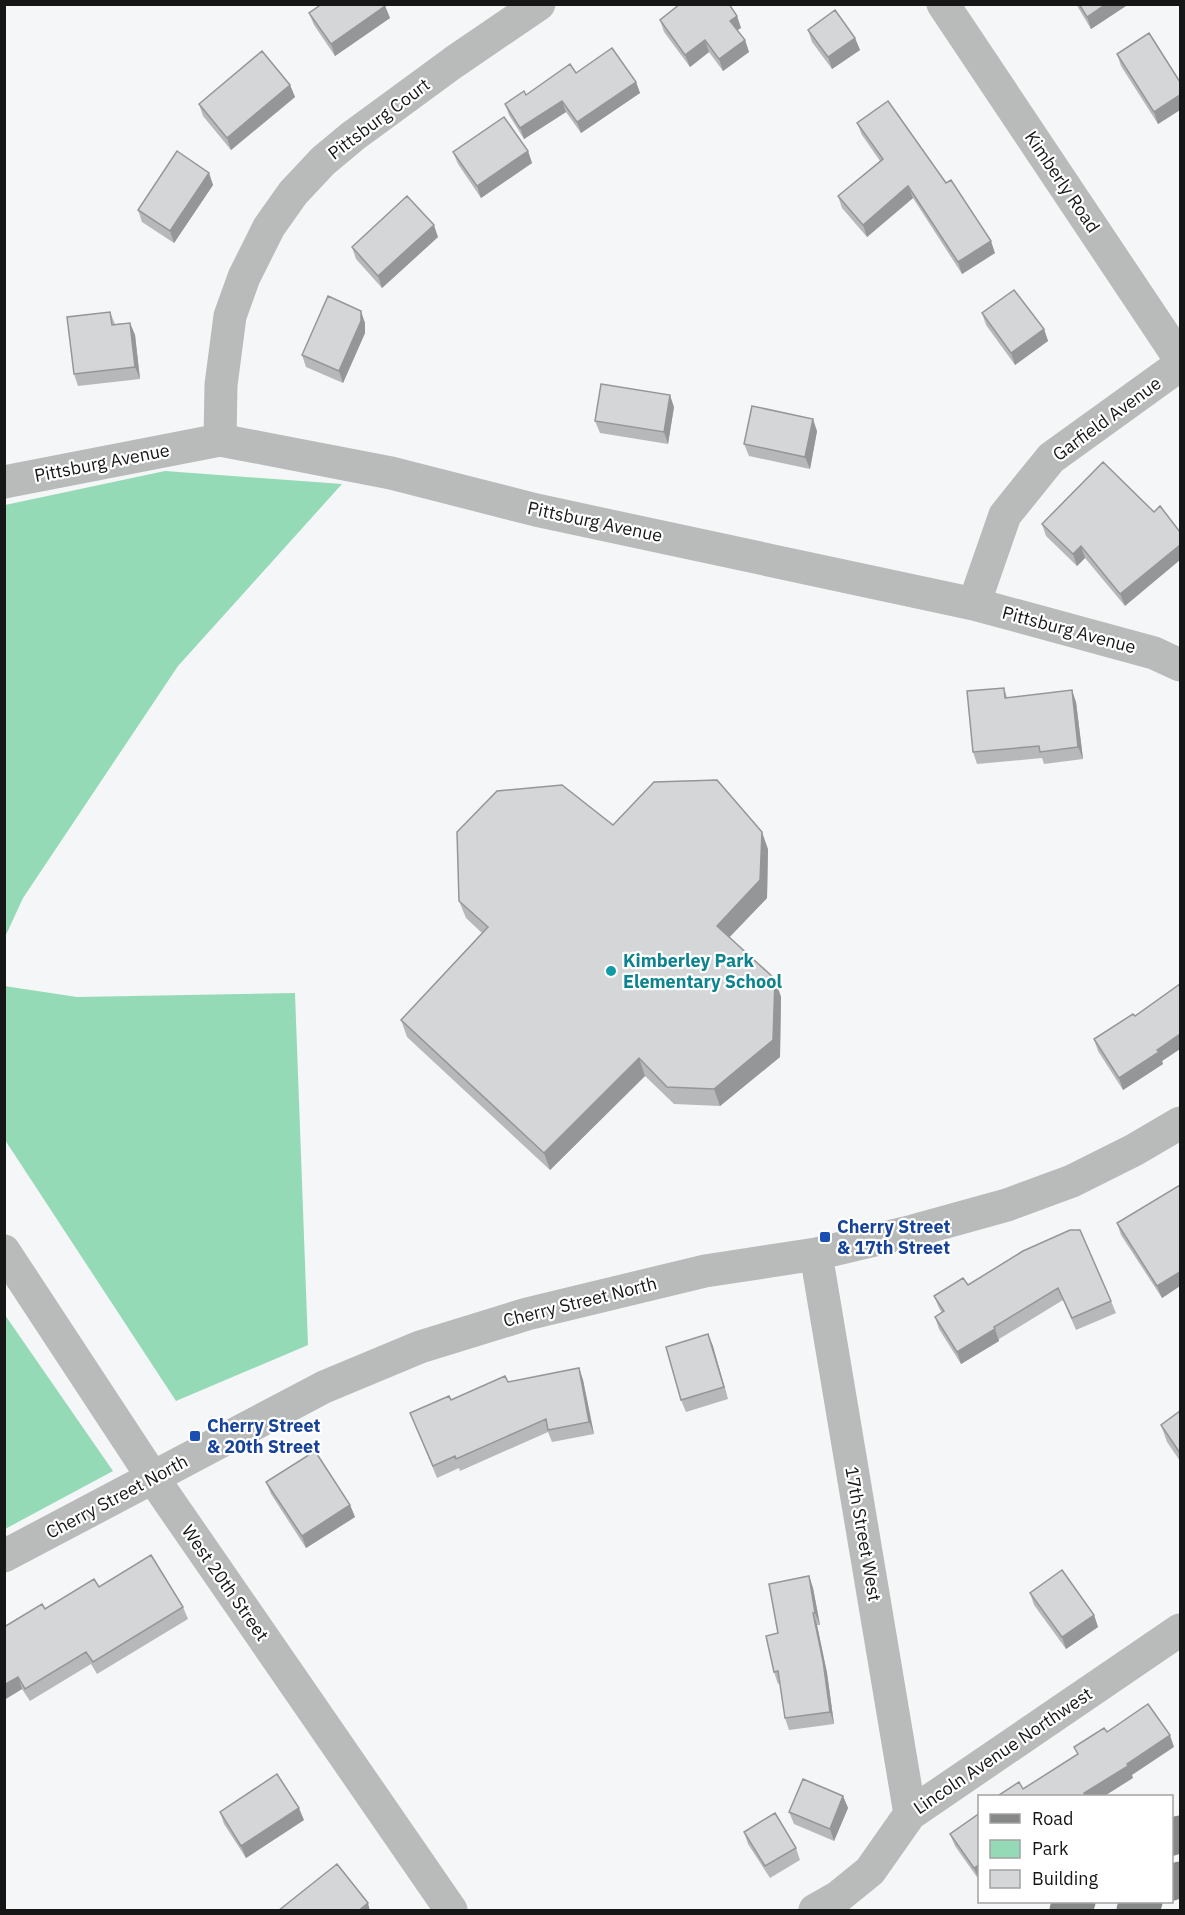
<svg xmlns="http://www.w3.org/2000/svg" width="1185" height="1915" font-family="'IBM Plex Sans',sans-serif">
  <style>
    .green { fill: #94dab6 }
    .lines { fill: none; stroke-linecap: round; stroke-linejoin: round }
    .minor { stroke: #b9baba; stroke-width: 33 }
    .major { stroke: #868888; stroke-width: 33 }
    .wall { fill: #b7b8ba }
    .shaded-wall { fill: #959697 }
    .building { fill: #d5d6d8; stroke: #959697; stroke-width: 1.5 }
    .culture-dot { fill: #0f9aa8; stroke: #fff; stroke-width: 2 }
    .transit-dot { fill: #1a4fb4; stroke: #fff; stroke-width: 2 }
    .labels { text-anchor: middle; stroke-width: 4.5; stroke-linejoin: round; paint-order: stroke }
    .street-label { font-size: 18px; fill: #161617; stroke: #fff }
    .culture-label { font-size: 18px; font-weight: bold; fill: #0d838f; stroke: #fff; text-anchor: start }
    .transit-label { font-size: 18px; font-weight: bold; fill: #164399; stroke: #fff; text-anchor: start }
  </style>
  <rect width="100%" height="100%" fill="#f5f6f7"/>
  <path class="green" d="M165 471 342 484 178 666 23 898 5 937V505Z
    M4 986 77 997 295 993 308 1345 176 1401 5 1140Z
    M5 1315 113 1471 5 1529Z"/>
  <g class="lines">
    <path class="minor" d="M943 4 1180 359
      M220 440 221 385 230 316 244 277 269 227 293 193 323 161 353 136 454 62 539 4
      M4 482 220 440 391 473 536 510 974 604 1154 653 1180 665
      M974 604 1005 515 1051 458 1180 365
      M4 1251 153 1478 451 1910
      M816 1254 910 1814
      M4 1556 324 1387 420 1347 527 1314 705 1271 816 1254 913 1231 1007 1205 1072 1181 1134 1150 1180 1123
      M815 1910 838 1897 870 1871 910 1814 1180 1630"/>
    <path class="major" d="M1172 1839 1180 1832
      M1172 1884 1180 1878
      M1066 1910 1079 1902
      M1133 1910 1146 1902"/>
  </g>
  <path class="wall" d="M1076 4H1129L1091 29Z
    M385 6 390 18 335 56 314 25 309 13Z
    M737 16 741 28 737 30 745 40 749 52 723 71 709 52 690 67 664 32 660 20Z
    M808 30 855 38 860 50 832 69 812 42Z
    M1117 54 1180 82V110L1158 124 1121 66Z
    M576 73 636 82 640 93 581 133 566 112 524 139 509 115 505 104Z
    M290 85 295 97 231 150 203 116 199 104Z
    M857 123 995 253 962 274 913 198 867 237 842 208 838 196 880 161 862 135Z
    M528 151 532 163 481 198 458 164 453 152Z
    M209 173 213 185 174 243 142 222 138 210Z
    M438 237 382 288 356 259 352 247Z
    M110 312 115 324 130 323 135 335 140 379 78 386 74 374Z
    M982 313 1044 329 1048 341 1015 365 986 325Z
    M365 323V333L343 383 306 367 302 355Z
    M674 407 668 444 600 433 595 421Z
    M817 431 810 469 749 456 744 444Z
    M1103 462 1125 606 1085 558 1077 566 1046 536 1042 524Z
    M1004 688 1007 697 1076 702 1083 759 1044 764 1042 758 977 764 973 752Z
    M613 825 768 849 767 898 729 937 775 979 781 997 780 1057 720 1106 674 1104 645 1076 550 1170 407 1037 401 1020 482 933 466 918 459 901Z
    M1180 984V1049L1162 1061 1163 1064 1123 1090 1098 1051 1094 1039 1135 1016Z
    M1180 1185V1286L1162 1298 1121 1235 1117 1223Z
    M1023 1251 1111 1301 1116 1313 1076 1330 1063 1300 999 1339V1341L961 1364 939 1329 935 1317 942 1313 939 1308 934 1296 968 1285Z
    M708 1334 728 1399 686 1412 681 1400Z
    M579 1368 583 1380 594 1434 552 1442 548 1432 460 1471 459 1468 437 1478 410 1413 508 1382Z
    M1180 1411V1461L1167 1442 1161 1425Z
    M266 1482 350 1505 355 1517 306 1548 271 1494Z
    M809 1576 813 1588 820 1625H817L827 1673 834 1724 789 1730 785 1718 780 1683 778 1684 774 1672Z
    M99 1587 183 1607 188 1619 97 1674 91 1664 30 1701 22 1689 4 1700 45 1609Z
    M1030 1593 1094 1615 1098 1627 1066 1649 1034 1605Z
    M843 1796 848 1808 834 1841 794 1824 789 1812Z
    M220 1812 304 1820 246 1858 224 1824Z
    M980 1813 979 1880 955 1846 950 1834Z
    M744 1832 796 1848 800 1860 770 1878 748 1844Z"/>
  <path class="shaded-wall" d="M1106 4H1129L1091 29 1087 17Z
    M385 6 390 18 335 56 331 44Z
    M737 16 741 28 734 32 730 21Z
    M855 38 860 50 832 69 828 57Z
    M705 40 709 52 690 67 685 55Z
    M745 40 749 52 723 71 719 59Z
    M636 82 640 93 581 133 577 122Z
    M290 85 295 97 231 150 227 138Z
    M1180 95V110L1158 124 1154 112Z
    M562 101 566 112 524 139 520 128Z
    M528 151 532 163 481 198 477 186Z
    M209 173 213 185 174 243 170 231Z
    M908 186 913 198 867 237 863 225Z
    M434 225 438 237 382 288 378 276Z
    M991 241 995 253 962 274 958 262Z
    M361 311 365 323V333L343 383 339 371Z
    M130 323 135 335 140 379 135 367Z
    M1044 329 1048 341 1015 365 1011 353Z
    M670 395 674 407 668 444 664 432Z
    M813 419 817 431 810 469 805 457Z
    M1180 545V560L1125 606 1120 594Z
    M1081 546 1085 558 1077 566 1073 554Z
    M1072 690 1076 702 1083 759 1078 747Z
    M762 832 768 849 767 898 724 943 717 926Z
    M775 979 781 997 780 1057 720 1106 714 1089Z
    M1180 1034V1049L1162 1061 1163 1064 1123 1090 1119 1078Z
    M639 1058 645 1076 550 1170 544 1153Z
    M1180 1272V1286L1162 1298 1157 1286Z
    M995 1329 999 1341 961 1364 957 1352Z
    M708 1334 713 1346 728 1399 724 1387Z
    M579 1368 583 1380 594 1434 589 1422Z
    M350 1505 355 1517 306 1548 302 1536Z
    M809 1576 813 1588 820 1625 815 1613Z
    M813 1613 817 1625 827 1673 834 1724 830 1712Z
    M1094 1615 1098 1627 1066 1649 1062 1637Z
    M18 1677 22 1689 4 1700V1685Z
    M1170 1735 1174 1747 1132 1775 1133 1778 1103 1797H1085L1084 1793Z
    M843 1796 848 1808 834 1841 830 1829Z
    M299 1808 304 1820 246 1858 241 1846Z
    M980 1864V1879L979 1880 974 1868Z
    M368 1903 370 1911H358Z"/>
  <path class="building" d="M322 4H384L385 6 331 44 309 13Z
    M680 4H729L737 16 730 21 745 40 719 59 705 40 685 55 660 20Z
    M1079 4H1106L1087 17Z
    M835 10 855 38 828 57 808 30Z
    M1149 33 1180 82V95L1154 112 1117 54Z
    M612 48 636 82 577 122 562 101 520 128 505 104 524 91 526 95 570 64 576 73Z
    M262 51 290 85 227 138 199 104Z
    M888 101 946 183 951 180 991 241 958 262 908 186 863 225 838 196 883 159 857 123Z
    M504 117 528 151 477 186 453 152Z
    M177 151 209 173 170 231 138 210Z
    M407 196 434 225 378 276 352 247Z
    M1014 290 1044 329 1011 353 982 313Z
    M328 296 361 311V321L339 371 302 355Z
    M110 312 112 325 130 323 135 367 74 374 67 317Z
    M601 384 670 395 664 432 595 421Z
    M752 406 813 419 805 457 744 444Z
    M1103 462 1154 512 1160 506 1180 532V545L1120 594 1081 546 1073 554 1042 524Z
    M1004 688 1005 698 1072 690 1078 747 1040 752 1039 746 973 752 967 691Z
    M717 780 762 832 760 880 717 926 775 979 773 1040 714 1089 667 1087 639 1058 544 1153 401 1020 488 927 459 901 457 832 497 791 562 785 613 825 654 782Z
    M1180 984V1034L1157 1050 1159 1052 1119 1078 1094 1039 1133 1014 1135 1016Z
    M1180 1185V1272L1157 1286 1117 1223Z
    M1070 1230H1080L1111 1301 1072 1318 1058 1288 994 1327 995 1329 957 1352 935 1317 944 1311 934 1296 963 1278 968 1285 1023 1251Z
    M708 1334 724 1387 681 1400 666 1347Z
    M579 1368 589 1422 548 1430 546 1419 456 1459 455 1456 433 1466 410 1413 449 1396 451 1400 505 1376 508 1382Z
    M1180 1411V1453L1161 1425Z
    M315 1451 350 1505 302 1536 266 1482Z
    M151 1555 183 1607 93 1662 86 1652 25 1689 18 1677 4 1685V1627L42 1604 45 1609 94 1579 99 1587Z
    M1062 1570 1094 1615 1062 1637 1030 1593Z
    M809 1576 815 1613H813L823 1661 830 1712 785 1718 778 1671 774 1672 766 1636 778 1633 769 1584Z
    M1148 1704 1170 1735 1127 1764 1128 1766 1084 1793 1086 1797H996L1019 1782 1023 1789 1078 1754 1074 1747 1104 1728 1107 1732Z
    M277 1774 299 1808 241 1846 220 1812Z
    M803 1779 843 1796 830 1829 789 1812Z
    M775 1813 796 1848 765 1866 744 1832Z
    M980 1813V1864L974 1868 950 1834Z
    M337 1864 368 1903 358 1911H278Z"/>
  <circle class="culture-dot" cx="611" cy="971" r="6"/>
  <g class="transit-dot">
    <rect x="819" y="1231" width="12" height="12" rx="3"/>
    <rect x="189" y="1430" width="12" height="12" rx="3"/>
  </g>
  <g class="labels">
    <g class="street-label">
      <text transform="translate(379 119) rotate(-37)" y="6">Pittsburg Court</text>
      <text transform="translate(1062 182) rotate(56)" y="6">Kimberly Road</text>
      <text transform="translate(1107 419) rotate(-36)" y="6">Garfield Avenue</text>
      <text transform="translate(102 463) rotate(-11)" y="6">Pittsburg Avenue</text>
      <text transform="translate(595 522) rotate(12)" y="6">Pittsburg Avenue</text>
      <text transform="translate(1069 630) rotate(15)" y="6">Pittsburg Avenue</text>
      <text transform="translate(580 1302) rotate(-14)" y="6">Cherry Street North</text>
      <text transform="translate(117 1497) rotate(-28)" y="6">Cherry Street North</text>
      <text transform="translate(863 1534) rotate(80)" y="6">17th Street West</text>
      <text transform="translate(225 1583) rotate(55)" y="6">West 20th Street</text>
      <text transform="translate(1003 1751) rotate(-34)" y="6">Lincoln Avenue Northwest</text>
    </g>
    <g class="culture-label">
      <text x="623" y="967">Kimberley Park<tspan x="623" dy="21">Elementary School</tspan></text>
    </g>
    <g class="transit-label">
      <text x="837" y="1233">Cherry Street<tspan x="837" dy="21">&amp; 17th Street</tspan></text>
      <text x="207" y="1432">Cherry Street<tspan x="207" dy="21">&amp; 20th Street</tspan></text>
    </g>
  </g>
  <rect width="1185" height="1915" fill="none" stroke="#161617" stroke-width="12"/>
  <rect x="978" y="1795" width="195" height="108" fill="#ffffff" stroke="#a2a2a2" stroke-width="1.5"/>
  <rect x="990" y="1814" width="30" height="9" fill="#868888" stroke="#a2a2a2" stroke-width="1.5"/>
  <text x="1032" y="1825" font-size="18" fill="#161617">Road</text>
  <rect x="990" y="1840" width="30" height="18" fill="#94dab6" stroke="#a2a2a2" stroke-width="1.5"/>
  <text x="1032" y="1855" font-size="18" fill="#161617">Park</text>
  <rect x="990" y="1870" width="30" height="18" fill="#d5d6d8" stroke="#a2a2a2" stroke-width="1.5"/>
  <text x="1032" y="1885" font-size="18" fill="#161617">Building</text>
</svg>
